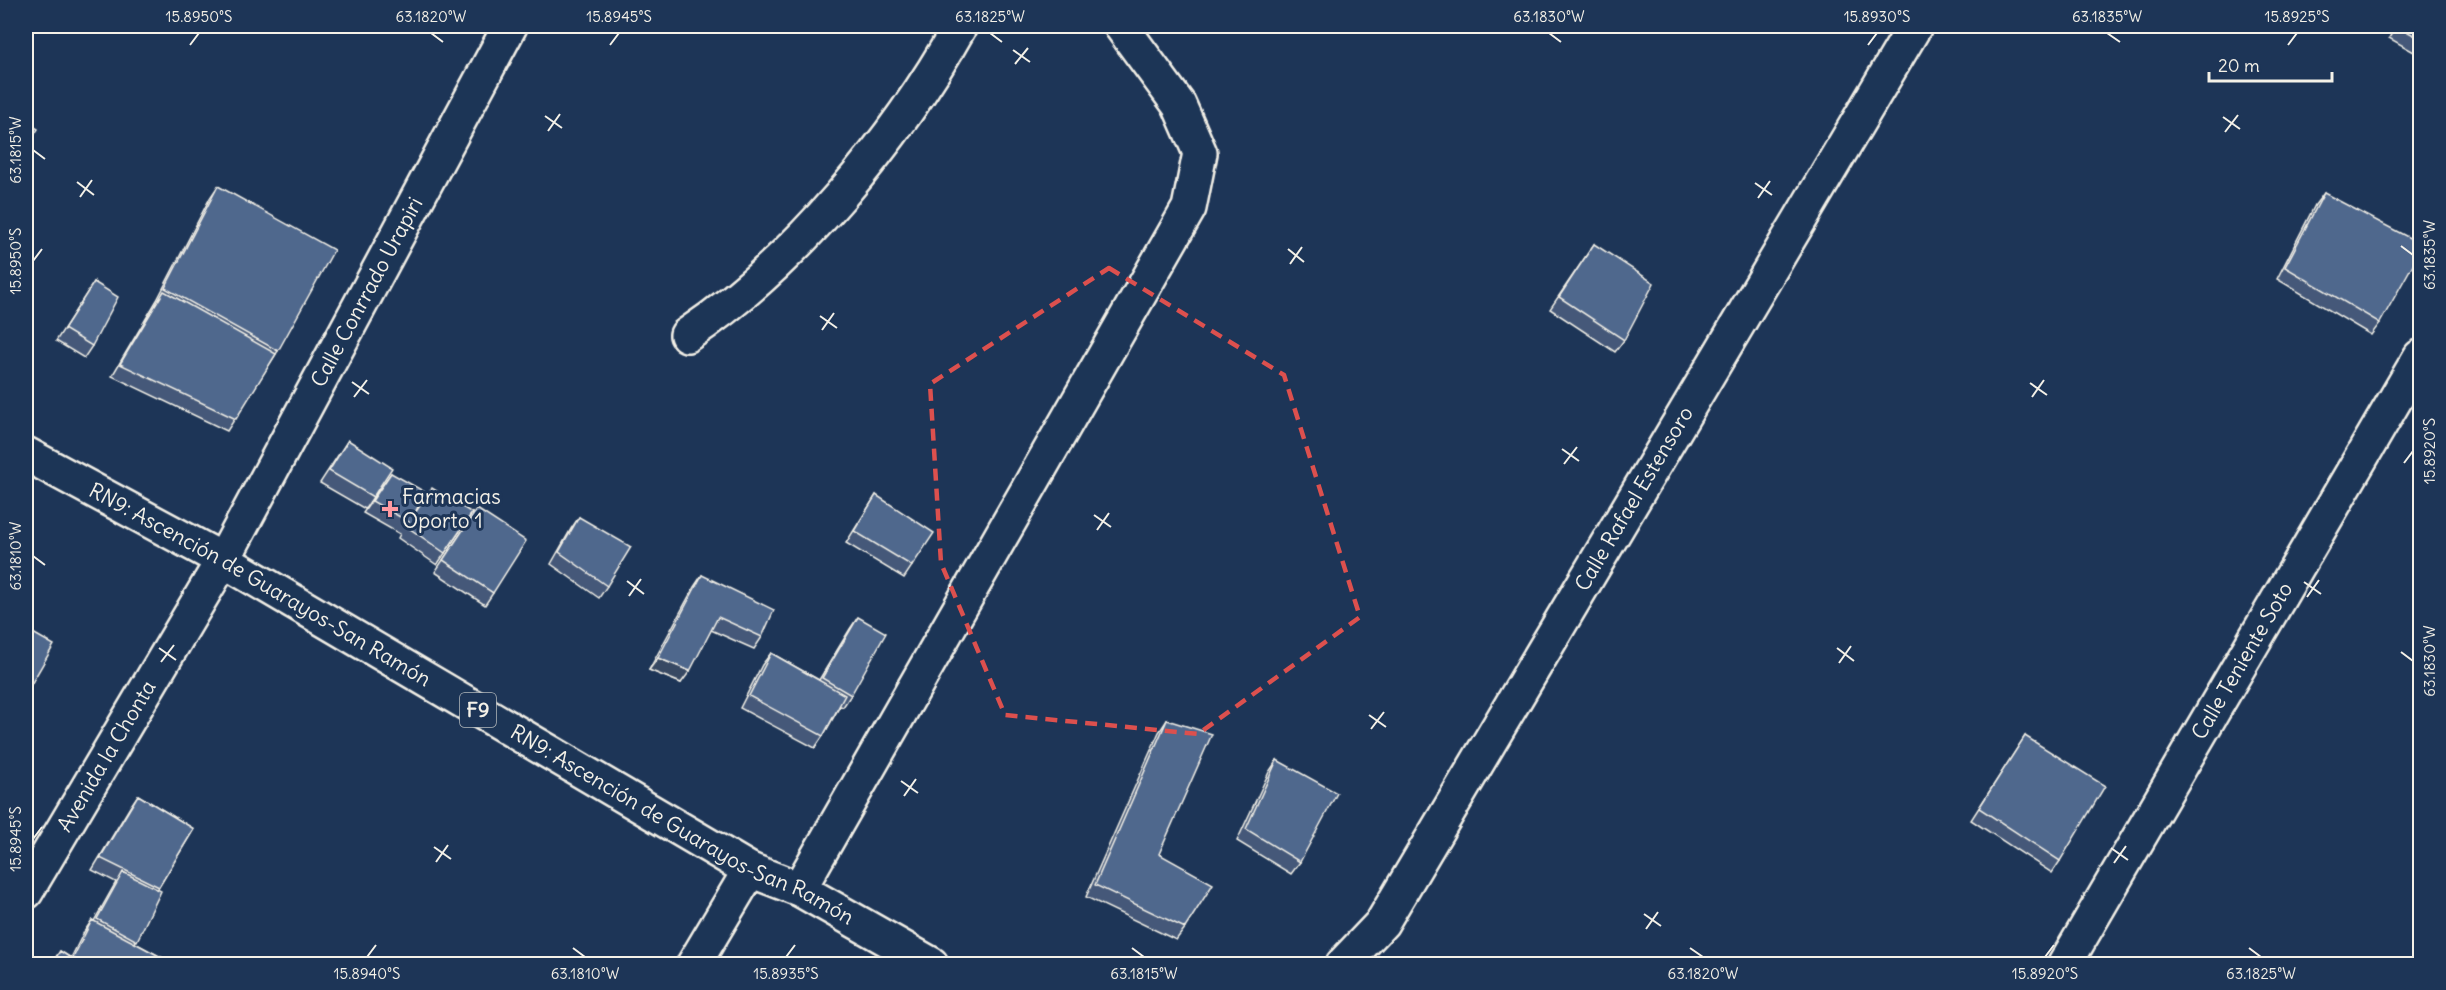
<svg xmlns="http://www.w3.org/2000/svg" width="2446" height="990" font-family="Delius,sans-serif">
  <style>
    .lines { fill: none; stroke-linecap: round; stroke-linejoin: round }
    .minor-casing { stroke: #f4f1e8; stroke-width: 38 }
    .tertiary-casing { stroke: #f4f1e8; stroke-width: 38 }
    .trunk-casing { stroke: #f4f1e8; stroke-width: 38 }
    .minor { stroke: #1d3557; stroke-width: 33 }
    .tertiary { stroke: #1d3557; stroke-width: 33 }
    .trunk { stroke: #1d3557; stroke-width: 33 }
    .wall { fill: #445979; stroke: #f4f1e8; stroke-width: 1.5 }
    .shaded-wall { fill: #374863; stroke: #f4f1e8; stroke-width: 1.5 }
    .building { fill: #4f678d; stroke: #f4f1e8; stroke-width: 1.5 }
    .marked { fill: none; stroke: #dc504e; stroke-width: 4.5; stroke-dasharray: 12 8; stroke-linejoin: round }
    .ticks { fill: none; stroke: #f4f1e8; stroke-width: 2 }
    .poi-dot { fill: #ff9aa2; stroke: #1d3557; stroke-width: 2 }
    .labels { text-anchor: middle; stroke-width: 6; stroke-linejoin: round; paint-order: stroke }
    .shield { fill: #1d3557; stroke: #b4b9bc; stroke-width: 1.5 }
    .shield-label { font-size: 20px; font-weight: bold; fill: #f4f1e8 }
    .street-label { font-size: 21px; fill: #f4f1e8; stroke: #1d3557 }
    .poi-label { font-size: 21px; fill: #f4f1e8; stroke: #1d3557; text-anchor: start }
    .neatline { fill: none; stroke: #f4f1e8; stroke-width: 2 }
    .ticks-label { font-size: 15px; text-anchor: middle; fill: #f4f1e8 }
  </style>
  <rect width="100%" height="100%" fill="#1d3557"/>
  <filter id="ink" filterUnits="userSpaceOnUse"><feTurbulence type="fractalNoise" baseFrequency=".0167" numOctaves="2"/><feDisplacementMap in="SourceGraphic" scale="12" xChannelSelector="R" yChannelSelector="G"/><feConvolveMatrix kernelMatrix="1 2 1 2 8 2 1 2 1" color-interpolation-filters="sRGB"/></filter>
  <g filter="url(#ink)">
    <g class="lines">
      <defs>
        <g id="minor">
          <path d="M687 335C795 263 897 139 960 26"/>
          <path d="M799 889 1189 208 1200 153 1179 105 1121 26"/>
          <path d="M694 964 750 870"/>
          <path id="s1" d="M1343 964 1382 923 1915 26"/>
          <path id="s2" d="M2065 964 2420 357"/>
        </g>
        <g id="tertiary">
          <path id="s3" d="M26 892 223 560 510 26"/>
        </g>
        <g id="trunk">
          <path id="s4" d="M26 454 223 560 750 870 799 889 931 964"/>
        </g>
      </defs>
      <use href="#minor" class="minor-casing"/>
      <use href="#tertiary" class="tertiary-casing"/>
      <use href="#trunk" class="trunk-casing"/>
      <use href="#minor" class="minor"/>
      <use href="#tertiary" class="tertiary"/>
      <use href="#trunk" class="trunk"/>
    </g>
    <path class="wall" d="M2396 26H2421V56L2389 38Z
      M218 186 278 351 227 431 112 376 157 300 210 198Z
      M2324 193 2380 323 2371 335 2277 279 2315 205Z
      M1594 244 1624 340 1615 352 1550 309Z
      M94 282 92 346 84 358 56 341Z
      M348 440 373 497 365 509 320 483Z
      M391 473 416 512 472 513 437 565 398 538 400 534 363 513Z
      M876 495 912 566 904 578 846 543Z
      M477 509 493 593 485 605 435 572Z
      M579 517 607 586 599 598 551 564 571 529Z
      M702 575 762 637 754 649 711 630 681 683 649 670 694 587Z
      M858 617 851 695 843 707 840 706 823 736 815 748 740 708 762 665 771 653 819 680 850 629Z
      M1167 720 1159 854 1185 928 1176 940 1086 897 1159 732Z
      M2025 736 2060 861 2052 873 1971 820Z
      M1277 760 1300 862 1291 874 1237 841 1269 772Z
      M138 795 194 829 157 890 135 943 174 964H51L60 951 71 958 84 932 92 920 94 921 116 882 92 870 130 807Z"/>
    <path class="shaded-wall" d="M658 658 690 671 681 683 649 670Z"/>
    <path class="building" d="M2397 26H2421V39Z
      M26 122 38 129 26 148Z
      M218 186 334 250 278 351 165 288Z
      M2324 193 2421 244V250L2380 323 2285 267Z
      M1594 244 1654 283 1624 340 1559 297Z
      M94 282 118 297 92 346 64 329Z
      M164 291 276 354 236 419 120 364Z
      M348 440 392 468 373 497 329 471Z
      M391 473 425 492 415 513 432 488 472 513 445 553 406 526 409 522 372 501Z
      M876 495 934 533 912 566 854 531Z
      M477 509 526 541 493 593 443 560Z
      M579 517 631 547 607 586 559 552Z
      M702 575 774 610 762 637 718 617 690 671 658 658Z
      M858 617 886 633 851 695 822 678Z
      M26 629 54 645 26 693Z
      M771 653 845 695 823 736 749 696Z
      M1167 720 1212 734 1159 854 1213 884 1185 928 1095 885Z
      M2025 736 2105 786 2060 861 1979 808Z
      M1277 760 1337 793 1300 862 1246 829Z
      M138 795 194 829 159 887 100 858Z
      M123 872 161 891 137 941 97 919Z
      M92 920 174 964H85L73 958Z
      M60 951 80 964H52Z"/>
  </g>
  <path class="marked" d="M1109 268 1284 375 1360 617 1198 734 1005 715 941 563 930 384Z"/>
  <path class="ticks" d="M431 33 443 42M990 33 1002 42M1549 33 1561 42M2107 33 2120 42M190 45 199 33M610 45 619 33M1868 45 1877 33M2288 45 2297 33M1013 50 1030 62M1015 64 1028 48M545 116 562 128M2223 117 2240 129M548 131 560 114M2225 132 2238 115M33 150 45 159M77 182 94 195M1755 183 1772 195M80 197 92 180M1758 198 1770 181M2401 246 2413 255M1288 249 1304 262M33 261 42 249M1290 264 1302 247M820 316 837 328M822 330 834 313M352 382 369 394M2030 383 2047 395M354 397 367 380M2032 397 2044 380M1562 449 1579 461M2404 463 2413 451M1564 464 1577 447M1094 515 1111 527M1097 530 1109 513M33 556 45 565M627 581 644 594M2304 582 2321 594M629 596 641 579M2307 597 2319 580M159 648 176 660M1837 648 1854 661M2401 652 2413 661M161 662 174 645M1839 663 1851 646M1369 715 1386 727M1371 729 1384 712M901 781 918 793M904 796 916 779M33 839 42 827M434 847 451 859M2111 848 2128 860M436 862 448 845M2114 863 2126 846M1644 914 1661 926M1646 929 1658 912M573 948 585 957M1132 948 1144 957M1690 948 1703 957M2249 948 2261 957M367 957 376 945M786 957 795 945M2045 957 2054 945"/>
  <path class="poi-dot" d="M387 500h6v6h6v6h-6v6h-6v-6h-6v-6h6z"/>
  <g class="labels">
    <rect class="shield" x="460" y="693" width="36" height="34" rx="4.5"/>
    <g class="shield-label">
      <text x="478" y="717">F9</text>
    </g>
    <g class="street-label">
      <text dy="7" stroke="none"><textPath href="#s3" startOffset="690">Calle Conrrado Urapiri</textPath></text>
      <text dy="7" stroke="none"><textPath href="#s1" startOffset="550">Calle Rafael Estensoro</textPath></text>
      <text dy="7" stroke="none"><textPath href="#s4" startOffset="268">RN9: Ascención de Guarayos-San Ramón</textPath></text>
      <text dy="7" stroke="none"><textPath href="#s2" startOffset="351">Calle Teniente Soto</textPath></text>
      <text dy="7" stroke="none"><textPath href="#s3" startOffset="158">Avenida la Chonta</textPath></text>
      <text dy="7" stroke="none"><textPath href="#s4" startOffset="754">RN9: Ascención de Guarayos-San Ramón</textPath></text>
    </g>
    <g class="poi-label">
      <text x="402" y="504">Farmacias<tspan x="402" dy="24">Oporto 1</tspan></text>
    </g>
  </g>
  <rect width="2446" height="990" fill="none" stroke="#1d3557" stroke-width="66"/>
  <path d="M2209 72v9h123v-9" fill="none" stroke="#f4f1e8" stroke-width="3"/>
  <text x="2218" y="72" font-size="18" fill="#f4f1e8" stroke="#1d3557" stroke-width="4.5" paint-order="stroke">20 m</text>
  <rect x="33" y="33" width="2380" height="924" class="neatline"/>
  <g class="ticks-label">
    <text x="199" y="22">15.8950°S</text>
    <text x="431" y="22">63.1820°W</text>
    <text x="619" y="22">15.8945°S</text>
    <text x="990" y="22">63.1825°W</text>
    <text x="1549" y="22">63.1830°W</text>
    <text x="1877" y="22">15.8930°S</text>
    <text x="2107" y="22">63.1835°W</text>
    <text x="2297" y="22">15.8925°S</text>
    <text transform="translate(16 150) rotate(-90)" y="5">63.1815°W</text>
    <text transform="translate(2430 255) rotate(-90)" y="5">63.1835°W</text>
    <text transform="translate(16 261) rotate(-90)" y="5">15.8950°S</text>
    <text transform="translate(2430 451) rotate(-90)" y="5">15.8920°S</text>
    <text transform="translate(16 556) rotate(-90)" y="5">63.1810°W</text>
    <text transform="translate(2430 661) rotate(-90)" y="5">63.1830°W</text>
    <text transform="translate(16 839) rotate(-90)" y="5">15.8945°S</text>
    <text x="367" y="979">15.8940°S</text>
    <text x="585" y="979">63.1810°W</text>
    <text x="786" y="979">15.8935°S</text>
    <text x="1144" y="979">63.1815°W</text>
    <text x="1703" y="979">63.1820°W</text>
    <text x="2045" y="979">15.8920°S</text>
    <text x="2261" y="979">63.1825°W</text>
  </g>
</svg>
